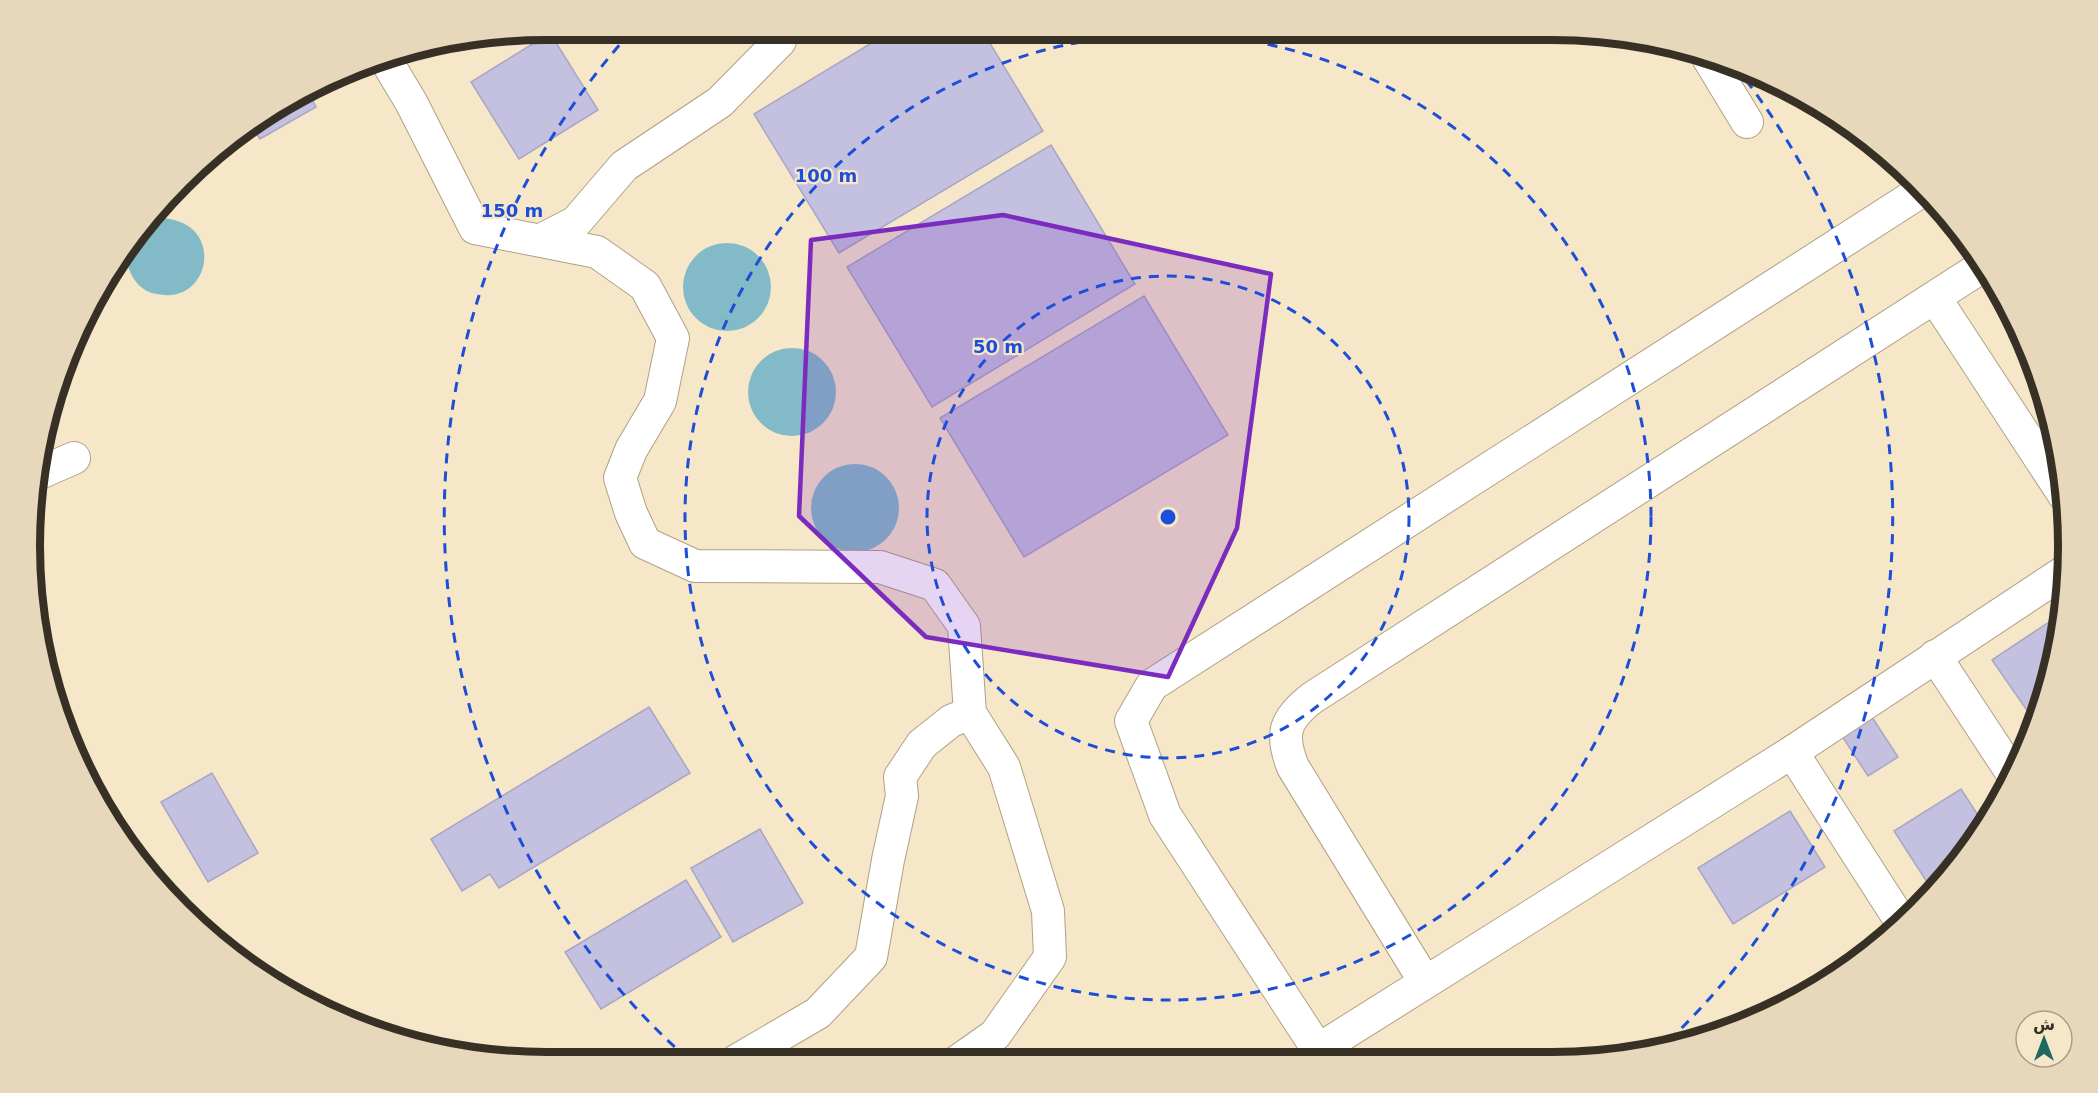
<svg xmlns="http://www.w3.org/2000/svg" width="2098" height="1093" font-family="'DejaVu Sans',Vazirmatn,sans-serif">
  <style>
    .water { fill: #82bbc7 }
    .building { fill: #c3c1df; stroke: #a8a6c4; stroke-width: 1.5 }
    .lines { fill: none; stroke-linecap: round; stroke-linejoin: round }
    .minor-casing { stroke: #b0a185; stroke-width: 34 }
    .minor { stroke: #fff; stroke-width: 32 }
    .marked { fill: #7b2cbf; fill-opacity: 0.2; stroke: #7b2cbf; stroke-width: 4.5; stroke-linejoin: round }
    .ring { fill: none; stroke: #1d4ed8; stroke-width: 3; stroke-dasharray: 10 8 }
    .rim { fill: none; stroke: #373125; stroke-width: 8 }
    .centre { fill: #1d4ed8; stroke: #f6e7c9; stroke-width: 3 }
    .ring-label { font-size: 18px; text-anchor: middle; font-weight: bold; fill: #1d4ed8; stroke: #f6e7c9; stroke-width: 4.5; stroke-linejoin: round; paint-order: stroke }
  </style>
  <rect width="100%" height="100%" fill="#f6e7c9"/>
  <path class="water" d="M161 218C227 221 211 306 157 294 149 293 142 289 137 283 129 273 125 261 127 249L154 220Z
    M683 287a44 44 0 1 1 88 0a44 44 0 1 1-88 0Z
    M748 392a44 44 0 1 1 88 0a44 44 0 1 1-88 0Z
    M811 508a44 44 0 1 1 88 0a44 44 0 1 1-88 0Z"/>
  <path class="building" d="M893 30H982L1043 131 839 253 754 114Z
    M550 33 598 110 519 159 471 82Z
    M310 95 316 107 260 139 252 126Z
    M1051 145 1135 284 932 407 847 267Z
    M1144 296 1228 435 1024 557 940 418Z
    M2061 614 2050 681 2035 722 1992 660Z
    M649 707 690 773 499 888 490 874 462 891 431 839Z
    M1870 714 1898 757 1868 776 1840 733Z
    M212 773 258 853 208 882 161 802Z
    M1961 789 1983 823 1940 887 1934 893 1894 831Z
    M1790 811 1825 867 1733 924 1698 868Z
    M760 829 803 903 733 942 691 868Z
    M686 880 721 937 601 1009 565 952Z"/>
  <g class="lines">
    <defs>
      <path id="minor" d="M1707 56 1747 122
        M384 57 411 102 475 228 597 252 645 286 673 338 660 401 631 450 620 478 631 513 645 543 695 566 880 567 935 585 964 626 970 713 1004 767 1048 911 1050 957 995 1035 958 1061
        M541 240 576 222 624 166 720 102 780 41 783 30
        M1935 298 2064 495
        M42 472 74 458
        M1935 656 2014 776
        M1792 752 1902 923
        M1425 982 1293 767C1280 734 1284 720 1312 698L1983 266
        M1318 1050 1792 752 2067 570
        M1324 1059 1165 815 1131 721 1152 685 1923 190
        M736 1061 818 1013 871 957 888 860 902 796 900 777 922 744 951 721 970 713"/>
    </defs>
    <use href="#minor" class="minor-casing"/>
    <use href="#minor" class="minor"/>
  </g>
  <path class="marked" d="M1003 215 1271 274 1237 528 1168 677 926 637 799 516 811 240Z"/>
  <g class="ring">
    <circle cx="1168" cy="517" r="241"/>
    <circle cx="1168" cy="517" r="483"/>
    <path d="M688 1059A724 724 0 0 1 630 33M1735 66A724 724 0 0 1 1662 1047"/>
  </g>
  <path d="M0 0H2098V1093H0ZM546 40H1552A506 506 0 0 1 2058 546V546A506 506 0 0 1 1552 1052H546A506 506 0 0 1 40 546V546A506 506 0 0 1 546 40Z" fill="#e7d8bc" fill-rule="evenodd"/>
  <path class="rim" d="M546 40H1552A506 506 0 0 1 2058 546V546A506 506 0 0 1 1552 1052H546A506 506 0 0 1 40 546V546A506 506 0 0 1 546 40Z"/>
  <circle cx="1168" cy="517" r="9" class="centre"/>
  <g class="ring-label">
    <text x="826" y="182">100 m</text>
    <text x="512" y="217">150 m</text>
    <text x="998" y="353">50 m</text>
  </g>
  <g transform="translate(2044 1039)"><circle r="28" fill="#f6e7c9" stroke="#aa9e87" stroke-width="1.5"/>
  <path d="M0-4.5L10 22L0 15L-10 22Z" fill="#1f685f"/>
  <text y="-9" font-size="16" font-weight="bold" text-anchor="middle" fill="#373125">ش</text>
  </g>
</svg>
